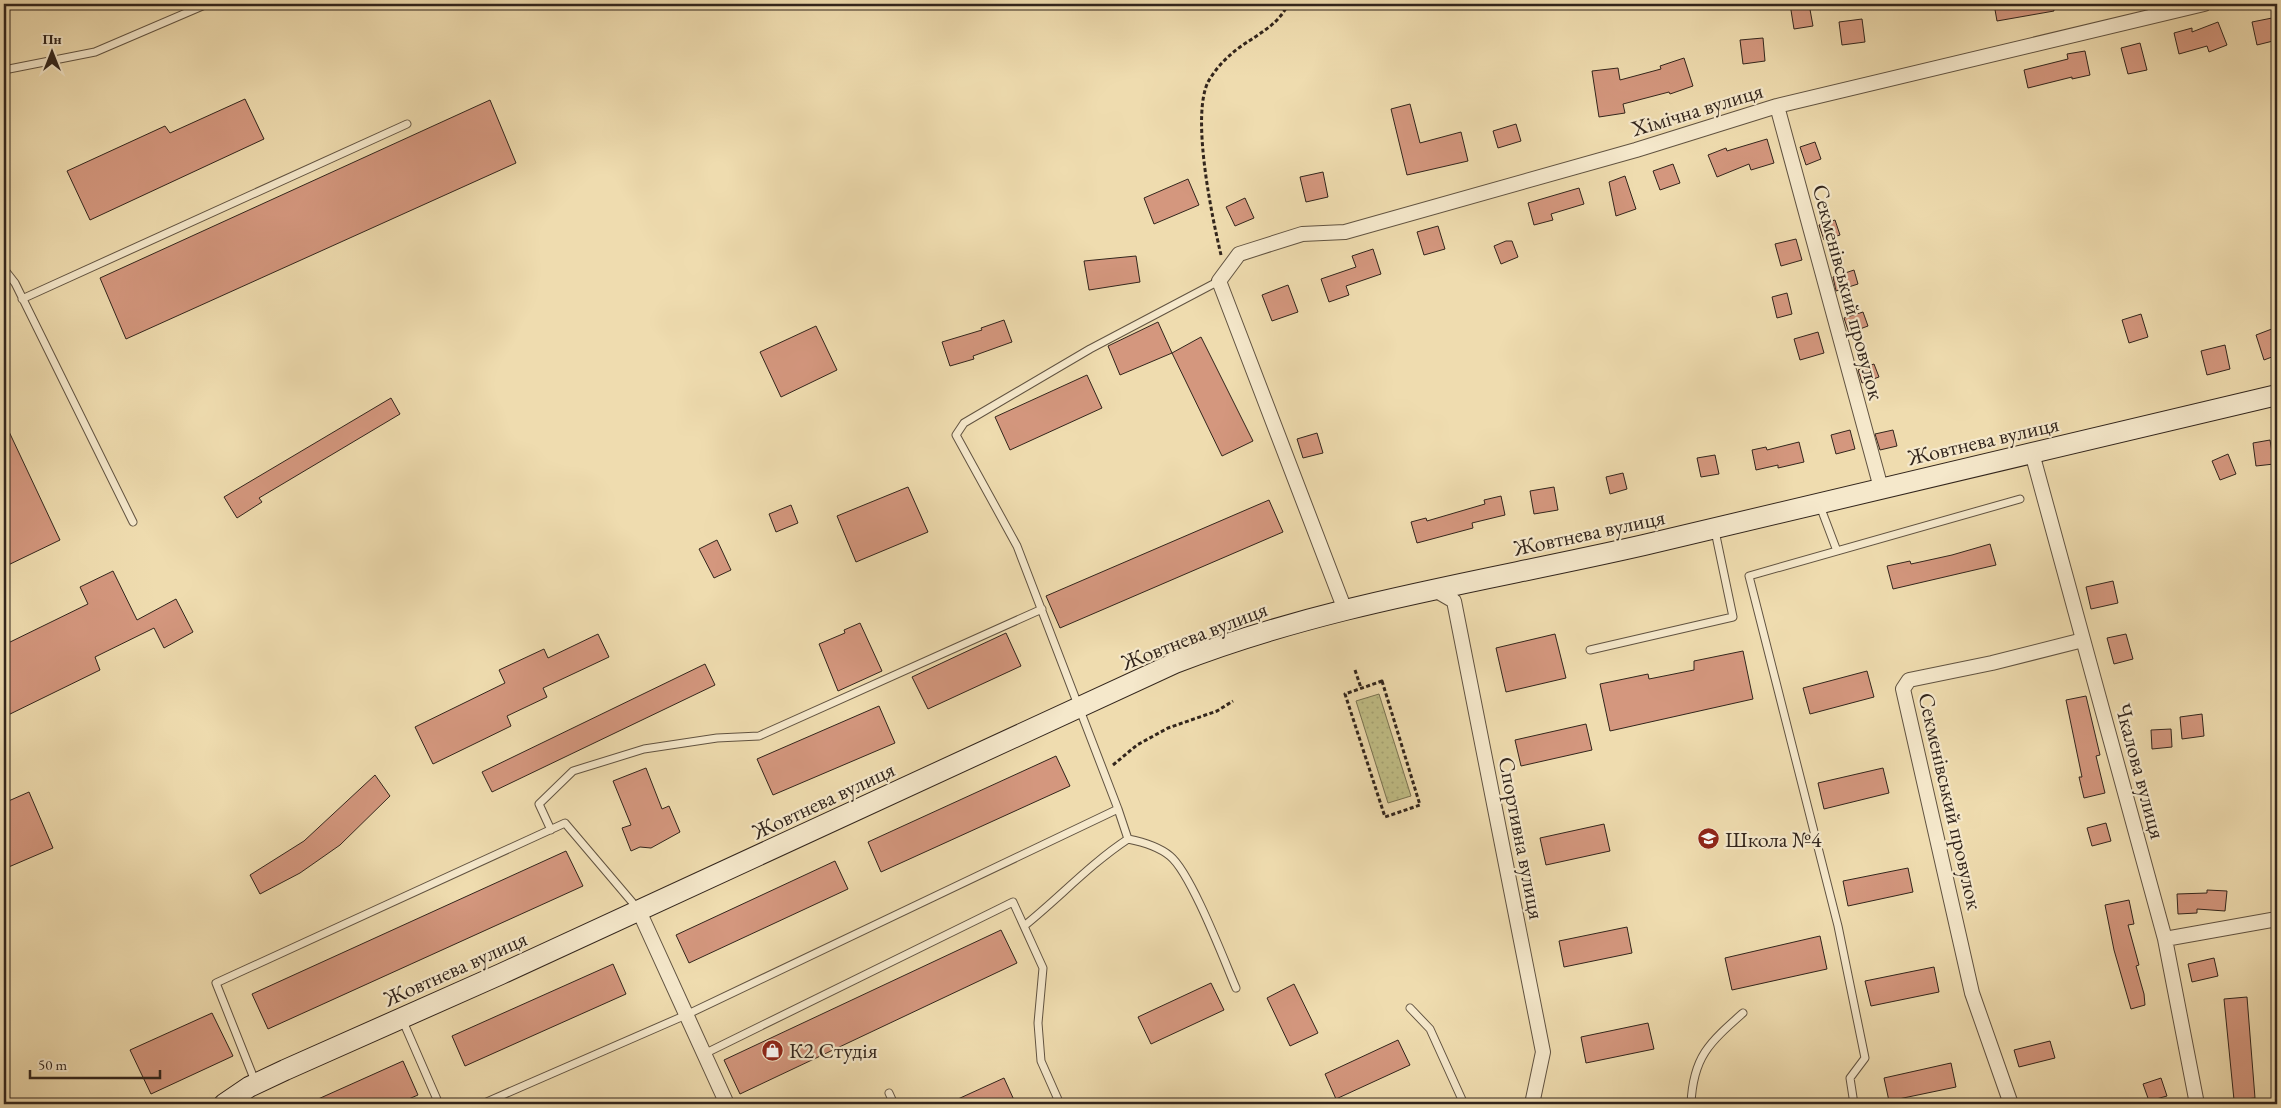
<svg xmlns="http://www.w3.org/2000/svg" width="2281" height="1108" font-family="'EB Garamond',serif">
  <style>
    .grass { fill: url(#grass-dots); stroke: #797251 }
    .building { fill: #d4977e; stroke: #32251c }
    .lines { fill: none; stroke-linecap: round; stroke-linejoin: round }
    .lane-casing { stroke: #615341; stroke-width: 9 }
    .street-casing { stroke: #615341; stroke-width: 16 }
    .secondary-casing { stroke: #32251c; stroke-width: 22 }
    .path { stroke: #32251c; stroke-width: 3; stroke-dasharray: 4 2.5; stroke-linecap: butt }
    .lane { stroke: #f5e8cb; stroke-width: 7 }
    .street { stroke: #f5e8cb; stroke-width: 14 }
    .secondary { stroke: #f5e8cb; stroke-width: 20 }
    .labels { text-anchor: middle; stroke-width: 4.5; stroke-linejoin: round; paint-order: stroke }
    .street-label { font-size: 22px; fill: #32251c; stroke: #f5e8cb }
    .poi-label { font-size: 22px; fill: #32251c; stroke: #f5e8cb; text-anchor: start }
  </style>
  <defs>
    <pattern id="grass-dots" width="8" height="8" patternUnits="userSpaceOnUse" patternTransform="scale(1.25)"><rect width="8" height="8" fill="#c0be86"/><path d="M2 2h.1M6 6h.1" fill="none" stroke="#a5a373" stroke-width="1.8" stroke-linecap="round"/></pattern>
  </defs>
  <rect width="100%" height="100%" fill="#efdcaf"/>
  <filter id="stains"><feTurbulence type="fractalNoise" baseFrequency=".004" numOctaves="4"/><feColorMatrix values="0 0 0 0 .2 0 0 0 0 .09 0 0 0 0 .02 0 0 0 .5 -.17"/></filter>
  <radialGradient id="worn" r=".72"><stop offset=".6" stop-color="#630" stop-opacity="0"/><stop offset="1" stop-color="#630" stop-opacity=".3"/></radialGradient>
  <path class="grass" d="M1379 694 1411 796 1388 803 1356 701Z"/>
  <path class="building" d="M1790 4H1809L1813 26 1794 29Z
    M1994 4H2053L2054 11 1997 21Z
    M2272 18 2277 40 2257 45 2252 22Z
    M1862 19 1865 42 1842 45 1839 22Z
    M2218 22 2227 45 2209 52 2207 46 2179 54 2174 33 2192 28V32Z
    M1763 38 1765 61 1743 64 1740 40Z
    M2140 43 2147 70 2128 74 2121 48Z
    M2085 51 2090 75 2072 79V77L2028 88 2024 70 2068 59 2067 54Z
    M1684 58 1693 86 1670 94 1669 92 1623 104 1625 113 1599 117 1592 71 1618 68 1620 80 1661 69 1660 66Z
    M245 99 264 139 90 220 67 171 165 126 170 133Z
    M490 100 516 163 126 339 100 278Z
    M1410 104 1420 143 1461 132 1468 161 1407 175 1391 109Z
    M1516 124 1521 141 1498 148 1493 131Z
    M1767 139 1774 163 1751 170 1749 164 1717 177 1708 155 1726 148 1727 151Z
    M1815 142 1821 159 1806 165 1800 147Z
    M1673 164 1680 183 1660 190 1653 171Z
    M1323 172 1328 197 1306 202 1300 177Z
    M1625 176 1636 209 1616 216 1609 182Z
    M1188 179 1199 205 1154 224 1144 198Z
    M1579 188 1584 204 1551 214 1553 220 1534 225 1528 203Z
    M1245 198 1254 218 1235 226 1226 207Z
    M1835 220 1840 235 1824 240 1819 225Z
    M1438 226 1445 249 1424 255 1417 232Z
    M1796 239 1802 260 1781 266 1775 244Z
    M1506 241H1512L1518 257 1501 264 1494 246Z
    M1373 249 1381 274 1346 286 1349 295 1329 302 1321 279 1356 267 1352 256Z
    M1136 256 1140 282 1089 290 1084 261Z
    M1854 270 1858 284 1836 291 1833 277Z
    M1288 285 1298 312 1272 321 1262 295Z
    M1787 293 1792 314 1777 318 1772 297Z
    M1863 312 1868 326 1849 333 1844 318Z
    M2141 314 2148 337 2129 343 2122 320Z
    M1004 320 1012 342 973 356 974 359 950 366 942 342 982 330 981 328Z
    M1158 322 1172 353 1120 375 1108 346Z
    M816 326 837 370 781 397 760 352Z
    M2277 327V355L2264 360 2256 335Z
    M1818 332 1824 353 1800 360 1794 339Z
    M1201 337 1253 441 1222 456 1172 353Z
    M2225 345 2230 369 2207 375 2201 351Z
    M1874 364 1879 377 1862 383 1858 370Z
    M1087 375 1102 408 1010 450 995 417Z
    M391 398 400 414 259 498 262 502 237 518 224 497Z
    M4 421 60 540 4 567Z
    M1850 430 1855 449 1836 454 1831 435Z
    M1893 430 1897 446 1880 450 1875 434Z
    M1317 433 1323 453 1303 458 1297 439Z
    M2270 440 2274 464 2256 466 2253 443Z
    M1799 442 1804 462 1778 468V465L1756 470 1752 450 1766 447 1767 450Z
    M2228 454 2236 474 2220 480 2212 461Z
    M1715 455 1719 474 1701 477 1697 458Z
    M1623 473 1627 489 1610 494 1606 477Z
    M908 487 928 532 856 562 837 516Z
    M1554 487 1558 510 1534 514 1530 491Z
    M1501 496 1505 515 1472 523 1473 528 1417 543 1411 522 1426 518 1427 521 1485 504 1484 500Z
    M1269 500 1283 532 1060 628 1046 596Z
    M791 505 798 523 776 532 769 514Z
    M717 540 731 570 714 578 699 549Z
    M1990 544 1996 565 1893 589 1887 566 1910 561 1911 564 1952 555Z
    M113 571 137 620 176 599 193 632 164 648 154 628 95 657 100 670 4 717V645L88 604 80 587Z
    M2113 581 2118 603 2091 609 2086 587Z
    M860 623 882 671 838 691 819 644 845 633 844 630Z
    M1006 633 1021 666 928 709 912 677Z
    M598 634 609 657 543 688 547 697 507 716 511 726 433 764 415 727 505 683 499 670 544 649 548 658Z
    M1555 634 1566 678 1506 692 1496 648Z
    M2126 634 2133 659 2114 664 2107 638Z
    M1743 651 1753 699 1610 731 1600 684 1648 674 1649 679 1694 670V661Z
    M705 664 715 685 492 792 482 772Z
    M1867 671 1874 697 1810 714 1803 688Z
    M2086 696 2100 755 2096 756 2105 793 2084 798 2079 777H2082L2066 700Z
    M879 706 895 743 773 795 757 759Z
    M2202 714 2204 736 2182 739 2180 717Z
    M1586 724 1592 750 1521 766 1515 740Z
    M2171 729 2172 747 2152 749 2151 730Z
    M1056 756 1070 786 881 872 868 842Z
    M646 768 662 809 669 806 680 832 651 848 640 847 631 851 622 828 631 825 613 781Z
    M1883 768 1889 793 1824 809 1818 783Z
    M375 775 390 796 340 845 300 873 260 894 250 875 304 841Z
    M29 792 53 848 4 869V803Z
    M2106 823 2111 841 2092 846 2087 828Z
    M1604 824 1610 851 1546 865 1540 838Z
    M566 851 583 886 268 1029 252 994Z
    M835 861 848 889 689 963 676 935Z
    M1908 868 1913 892 1848 906 1843 881Z
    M2207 890 2227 891 2225 911 2197 909V913L2178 914 2177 894 2207 893Z
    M2129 900 2134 924 2128 925 2139 965 2136 966 2144 994 2145 1005 2131 1009 2114 950 2105 905Z
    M1627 927 1632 953 1564 967 1559 941Z
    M1001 930 1017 963 740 1094 724 1060Z
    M1820 936 1827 969 1732 990 1725 958Z
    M2214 958 2218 976 2192 982 2188 964Z
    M613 964 626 994 465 1066 452 1036Z
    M1934 967 1939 992 1871 1006 1865 981Z
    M1211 983 1224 1010 1151 1044 1138 1017Z
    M1294 984 1318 1033 1290 1046 1267 998Z
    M2247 997 2255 1098 2234 1100 2224 999Z
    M212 1013 233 1056 151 1094 130 1050Z
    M1648 1023 1654 1049 1586 1063 1581 1037Z
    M1398 1040 1410 1065 1336 1099 1325 1074Z
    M2050 1041 2055 1058 2019 1067 2014 1050Z
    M403 1061 418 1095 397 1104H307Z
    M1951 1063 1956 1087 1889 1101 1884 1078Z
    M1004 1078 1014 1100 1006 1104H947Z
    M2161 1078 2167 1096 2149 1101 2143 1084Z"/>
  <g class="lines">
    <defs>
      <path id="lane" d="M4 70 95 52 207 4
        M4 269 15 283 133 522
        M22 299 407 124
        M1820 506 1837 551
        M1590 650 1733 617 1715 531
        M1118 809 1128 839C1143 842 1158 846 1170 856 1191 873 1224 960 1236 988
        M551 830 539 804 573 771 644 749 717 738 759 736 1042 609
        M1024 926C1059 898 1090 864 1128 839
        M1410 1008 1430 1029 1464 1104
        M402 1019 439 1104
        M704 1054 1013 902 1043 968 1038 1023 1041 1061 1060 1104
        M255 1081 216 983 565 823 638 909
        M889 1093 894 1104
        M482 1104 686 1015 1118 809 1017 546 956 435 964 423 1090 349 1219 281
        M1691 1104C1693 1057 1709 1043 1743 1013
        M1854 1104 1850 1078 1865 1058 1838 926 1749 576 2020 499"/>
      <path id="street" d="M1777 106 1881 488
        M2032 453 2165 939 2197 1104
        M1435 590 1454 601 1543 1052 1532 1104
        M1345 610 1219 281 1239 254 1302 234 1345 232 1636 150 1777 106 2204 4
        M639 911 727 1104
        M2165 939 2277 919
        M2011 1104 1972 993 1903 689 1909 680 1992 663 2083 640"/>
      <path id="secondary" d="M224 1104 249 1087 285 1070 501 974 1175 663C1326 604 1487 581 1644 545 1856 496 2066 443 2277 395"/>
    </defs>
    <use href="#lane" class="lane-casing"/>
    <use href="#street" class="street-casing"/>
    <use href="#secondary" class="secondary-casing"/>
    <path class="path" d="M1221 255C1212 217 1191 117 1208 82 1213 73 1221 63 1229 56 1248 38 1277 29 1288 4
      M1355 670 1361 688
      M1382 681 1420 805 1385 817 1345 694Z
      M1113 765 1137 745 1168 728 1217 711 1233 701"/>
    <use href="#lane" class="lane"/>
    <use href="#street" class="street"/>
    <use href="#secondary" class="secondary"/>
  </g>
  <defs>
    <symbol id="school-disc" viewBox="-11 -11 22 22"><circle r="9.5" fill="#8f2418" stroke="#f5e8cb"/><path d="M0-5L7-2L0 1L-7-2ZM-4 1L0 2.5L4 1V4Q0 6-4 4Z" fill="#fff"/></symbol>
    <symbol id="shop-disc" viewBox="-11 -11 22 22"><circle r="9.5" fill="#8f2418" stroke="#f5e8cb"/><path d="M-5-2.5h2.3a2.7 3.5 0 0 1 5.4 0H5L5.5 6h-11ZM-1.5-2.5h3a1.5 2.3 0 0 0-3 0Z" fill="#fff"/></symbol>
  </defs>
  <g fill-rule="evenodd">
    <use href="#school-disc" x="1696" y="826" width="25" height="25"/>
    <use href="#shop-disc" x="760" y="1038" width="25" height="25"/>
  </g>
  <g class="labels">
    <g class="street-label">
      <text transform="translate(1697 109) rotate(-17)" y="8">Хімічна вулиця</text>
      <text transform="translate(1849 292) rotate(75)" y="8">Секменівський провулок</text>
      <text transform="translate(1983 440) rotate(-13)" y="8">Жовтнева вулиця</text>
      <text transform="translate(1589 532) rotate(-12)" y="8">Жовтнева вулиця</text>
      <text transform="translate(1194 635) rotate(-21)" y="8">Жовтнева вулиця</text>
      <text transform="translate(2141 771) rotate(75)" y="8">Чкалова вулиця</text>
      <text transform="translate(823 800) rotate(-25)" y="8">Жовтнева вулиця</text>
      <text transform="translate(1951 801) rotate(77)" y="8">Секменівський провулок</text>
      <text transform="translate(1522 838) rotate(79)" y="8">Спортивна вулиця</text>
      <text transform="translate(455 968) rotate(-24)" y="8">Жовтнева вулиця</text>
    </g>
    <g class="poi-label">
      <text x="1725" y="847">Школа №4</text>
      <text x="789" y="1058">К2 Студiя</text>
    </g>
  </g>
  <rect width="2281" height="1108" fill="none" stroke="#efdcaf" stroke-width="20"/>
  <rect x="5" y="5" width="2271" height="1098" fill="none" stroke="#32251c" stroke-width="2.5"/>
  <rect x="10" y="10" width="2261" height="1088" fill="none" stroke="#32251c"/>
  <g transform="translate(52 52)" stroke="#f5e8cb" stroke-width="4" paint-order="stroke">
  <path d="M0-4L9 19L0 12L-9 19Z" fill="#32251c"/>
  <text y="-8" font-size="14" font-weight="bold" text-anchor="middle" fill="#32251c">Пн</text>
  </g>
  <path d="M30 1070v8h130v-8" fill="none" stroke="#32251c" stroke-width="2.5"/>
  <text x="38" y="1070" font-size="15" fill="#32251c" stroke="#f5e8cb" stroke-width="4" paint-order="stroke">50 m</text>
  <rect width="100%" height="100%" filter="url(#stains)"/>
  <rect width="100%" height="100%" fill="url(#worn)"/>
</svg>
